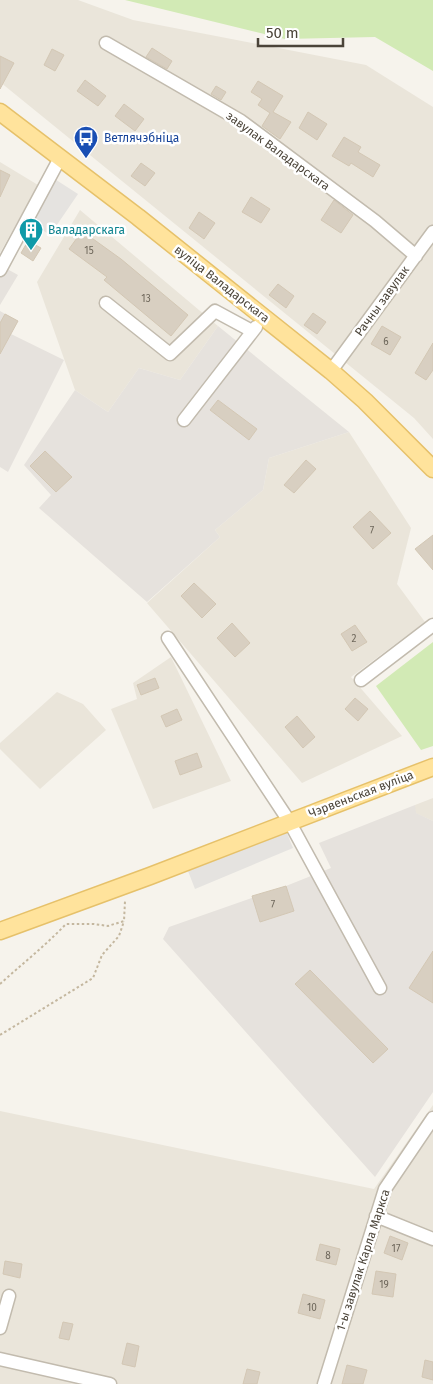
<svg xmlns="http://www.w3.org/2000/svg" width="433" height="1384" font-family="'Fira Sans',sans-serif">
  <style>
    .residential { fill: #eae5da }
    .industrial { fill: #e6e2dd }
    .green { fill: #d2eab5 }
    .parking { fill: #e5e3e0 }
    .building { fill: #d8cfc1; stroke: #d3c7b4 }
    .lines { fill: none; stroke-linecap: round; stroke-linejoin: round }
    .minor-casing { stroke: #c2bbae; stroke-width: 15 }
    .major-casing { stroke: #e6c16a; stroke-width: 19 }
    .path { stroke: #c4b79f; stroke-width: 2; stroke-dasharray: 2.5 2.5; stroke-linecap: butt }
    .minor { stroke: #fff; stroke-width: 12 }
    .major { stroke: #ffe39c; stroke-width: 16 }
    .labels { text-anchor: middle; stroke-width: 5; stroke-linejoin: round; paint-order: stroke }
    .number-label { font-size: 10px; fill: #6e675b }
    .transit-label { font-size: 12px; fill: #164399; stroke: #fff; text-anchor: start }
    .street-label { font-size: 12px; fill: #4b4439; stroke: #fff }
    .culture-label { font-size: 12px; fill: #0d838f; stroke: #fff; text-anchor: start }
  </style>
  <rect width="100%" height="100%" fill="#f6f3ec"/>
  <path class="residential" d="M0 0H78L133 20 366 65 433 107V439L414 418 0 82Z
    M0 162 38 185 0 253Z
    M80 210 218 326 180 380 139 368 108 412 75 390 37 282Z
    M349 432 411 528 397 584 425 622 351 677 402 736 302 783 147 603 220 537 215 530 263 490 269 458Z
    M171 657 231 781 153 809 111 709 137 699 133 683Z
    M57 692 83 704 106 730 40 789 0 749V743Z
    M433 798V821L415 813V805Z
    M433 1105V1384H0V1111L374 1189Z"/>
  <path class="industrial" d="M0 265 18 275 0 305Z
    M0 311 18 321 11 334 64 360 8 472 0 467Z
    M218 326 349 432 269 458 263 490 215 530 220 537 147 602 39 508 51 495 24 465 75 390 108 412 139 368 180 380Z
    M415 805 416 813 433 821V1092L375 1177 163 939 169 927 286 886 331 868 319 843Z"/>
  <path class="green" d="M125 0H433V71L375 37 285 39Z
    M433 642V746L421 750 376 686Z"/>
  <path class="parking" d="M50 176 78 194 50 235 27 220Z
    M286 831 293 848 195 889 188 871Z"/>
  <path class="building" d="M152 48 172 61 167 69 146 57Z
    M52 49 64 55 55 71 44 65Z
    M0 56 14 63 0 89Z
    M85 80 106 96 98 106 77 91Z
    M258 81 283 96 273 112 291 122 280 139 262 126 270 113 258 105 262 99 251 92Z
    M216 86 226 92 221 100 211 94Z
    M124 104 144 119 135 131 115 116Z
    M308 112 327 124 317 140 299 128Z
    M344 137 361 147 358 152 380 165 373 177 351 163 349 166 332 156Z
    M141 163 155 173 145 186 131 176Z
    M0 170 10 175 0 197Z
    M251 197 270 209 261 223 242 212Z
    M334 200 353 215 341 233 321 220Z
    M199 212 215 223 204 239 189 228Z
    M82 231 121 259 188 315 171 336 104 280 107 277 69 249Z
    M28 241 41 248 33 261 21 253Z
    M278 284 294 296 286 308 269 295Z
    M313 313 326 322 317 334 304 325Z
    M5 314 18 321 0 354V323Z
    M382 326 401 337 390 355 371 344Z
    M433 343V370L426 380 415 373Z
    M218 400 257 429 249 440 210 410Z
    M45 451 72 477 56 492 30 466Z
    M306 460 316 469 294 493 284 485Z
    M370 511 391 533 373 549 353 527Z
    M433 535V570L415 549Z
    M194 583 216 604 202 618 181 596Z
    M232 623 250 643 235 657 217 638Z
    M355 625 367 642 352 651 341 634Z
    M155 678 159 688 141 695 137 685Z
    M355 698 368 709 358 721 345 709Z
    M177 709 182 720 166 727 161 716Z
    M297 716 315 737 303 748 285 727Z
    M197 753 202 767 180 775 175 761Z
    M286 886 294 911 260 922 252 896Z
    M433 951V1003L409 988Z
    M310 970 388 1049 373 1063 295 984Z
    M390 1236 408 1243 402 1260 384 1253Z
    M320 1244 340 1249 336 1265 316 1260Z
    M5 1261 22 1264 20 1278 3 1274Z
    M376 1271 396 1274 393 1297 372 1294Z
    M303 1294 325 1300 320 1319 298 1313Z
    M63 1322 73 1324 69 1340 59 1338Z
    M127 1343 139 1346 135 1367 122 1364Z
    M425 1360 433 1362V1380L422 1377Z
    M347 1365 367 1370 363 1384H342Z
    M247 1369 260 1372 257 1384H243Z"/>
  <g class="lines">
    <defs>
      <path id="minor" d="M106 43 241 121 375 221 416 256
        M0 270 60 158
        M106 303 170 354 215 311 252 331
        M331 371 433 232
        M184 420 256 327
        M168 638 289 821 380 988
        M361 680 433 625
        M376 1216 433 1239
        M0 1328 9 1296
        M0 1359 110 1384
        M324 1384 385 1189 433 1118"/>
      <path id="major" d="M0 112 138 217 331 371 365 401 433 469
        M0 931 150 876 433 767"/>
    </defs>
    <use href="#minor" class="minor-casing"/>
    <use href="#major" class="major-casing"/>
    <path class="path" d="M0 984C22 964 45 946 66 924H94L108 926 124 921 125 901
      M0 1035 93 978 102 955 119 936 124 921"/>
    <use href="#minor" class="minor"/>
    <use href="#major" class="major"/>
  </g>
  <defs>
    <symbol id="bus-pin" viewBox="-11 -11 22 30"><path d="M0 17L-7.5 6A9.5 9.5 0 1 1 7.5 6Z" fill="#1a4fb4" stroke="#fff"/><path d="M-5-6H5V4H4V6H2V4H-2V6H-4V4H-5ZM-3.5-4V0h7V-4ZM-3.5 1.2v1.5H-2V1.2ZM2 1.2v1.5H3.5V1.2Z" fill="#fff"/></symbol>
    <symbol id="building-pin" viewBox="-11 -11 22 30"><path d="M0 17L-7.5 6A9.5 9.5 0 1 1 7.5 6Z" fill="#0f9aa8" stroke="#fff"/><path d="M-4-6H4V6H1V3H-1V6H-4ZM-2.5-4.3h1.7v1.8h-1.7ZM.8-4.3h1.7v1.8H.8ZM-2.5-1h1.7V.8h-1.7ZM.8-1h1.7V.8H.8Z" fill="#fff"/></symbol>
  </defs>
  <g fill-rule="evenodd">
    <use href="#bus-pin" x="72" y="124" width="28" height="38"/>
    <use href="#building-pin" x="17" y="216" width="28" height="38"/>
  </g>
  <g class="labels">
    <g class="number-label">
      <text x="89" y="254">15</text>
      <text x="146" y="302">13</text>
      <text x="386" y="345">6</text>
      <text x="372" y="534">7</text>
      <text x="354" y="642">2</text>
      <text x="273" y="908">7</text>
      <text x="396" y="1252">17</text>
      <text x="328" y="1259">8</text>
      <text x="384" y="1288">19</text>
      <text x="312" y="1311">10</text>
    </g>
    <g class="transit-label">
      <text x="104" y="142">Ветлячэбніца</text>
    </g>
    <g class="street-label">
      <text transform="translate(278 151) rotate(36)" y="4">завулак Валадарскага</text>
      <text transform="translate(222 284) rotate(38)" y="4">вуліца Валадарскага</text>
      <text transform="translate(382 301) rotate(-54)" y="4">Рачны завулак</text>
      <text transform="translate(361 794) rotate(-21)" y="4">Чэрвеньская вуліца</text>
      <text transform="translate(363 1260) rotate(-72)" y="4">1-ы завулак Карла Маркса</text>
    </g>
    <g class="culture-label">
      <text x="48" y="234">Валадарскага</text>
    </g>
  </g>
  <path d="M258 38v8h85v-8" fill="none" stroke="#4b4439" stroke-width="2.5"/>
  <text x="266" y="38" font-size="15" fill="#4b4439" stroke="#ffffff" stroke-width="4" paint-order="stroke">50 m</text>
</svg>
